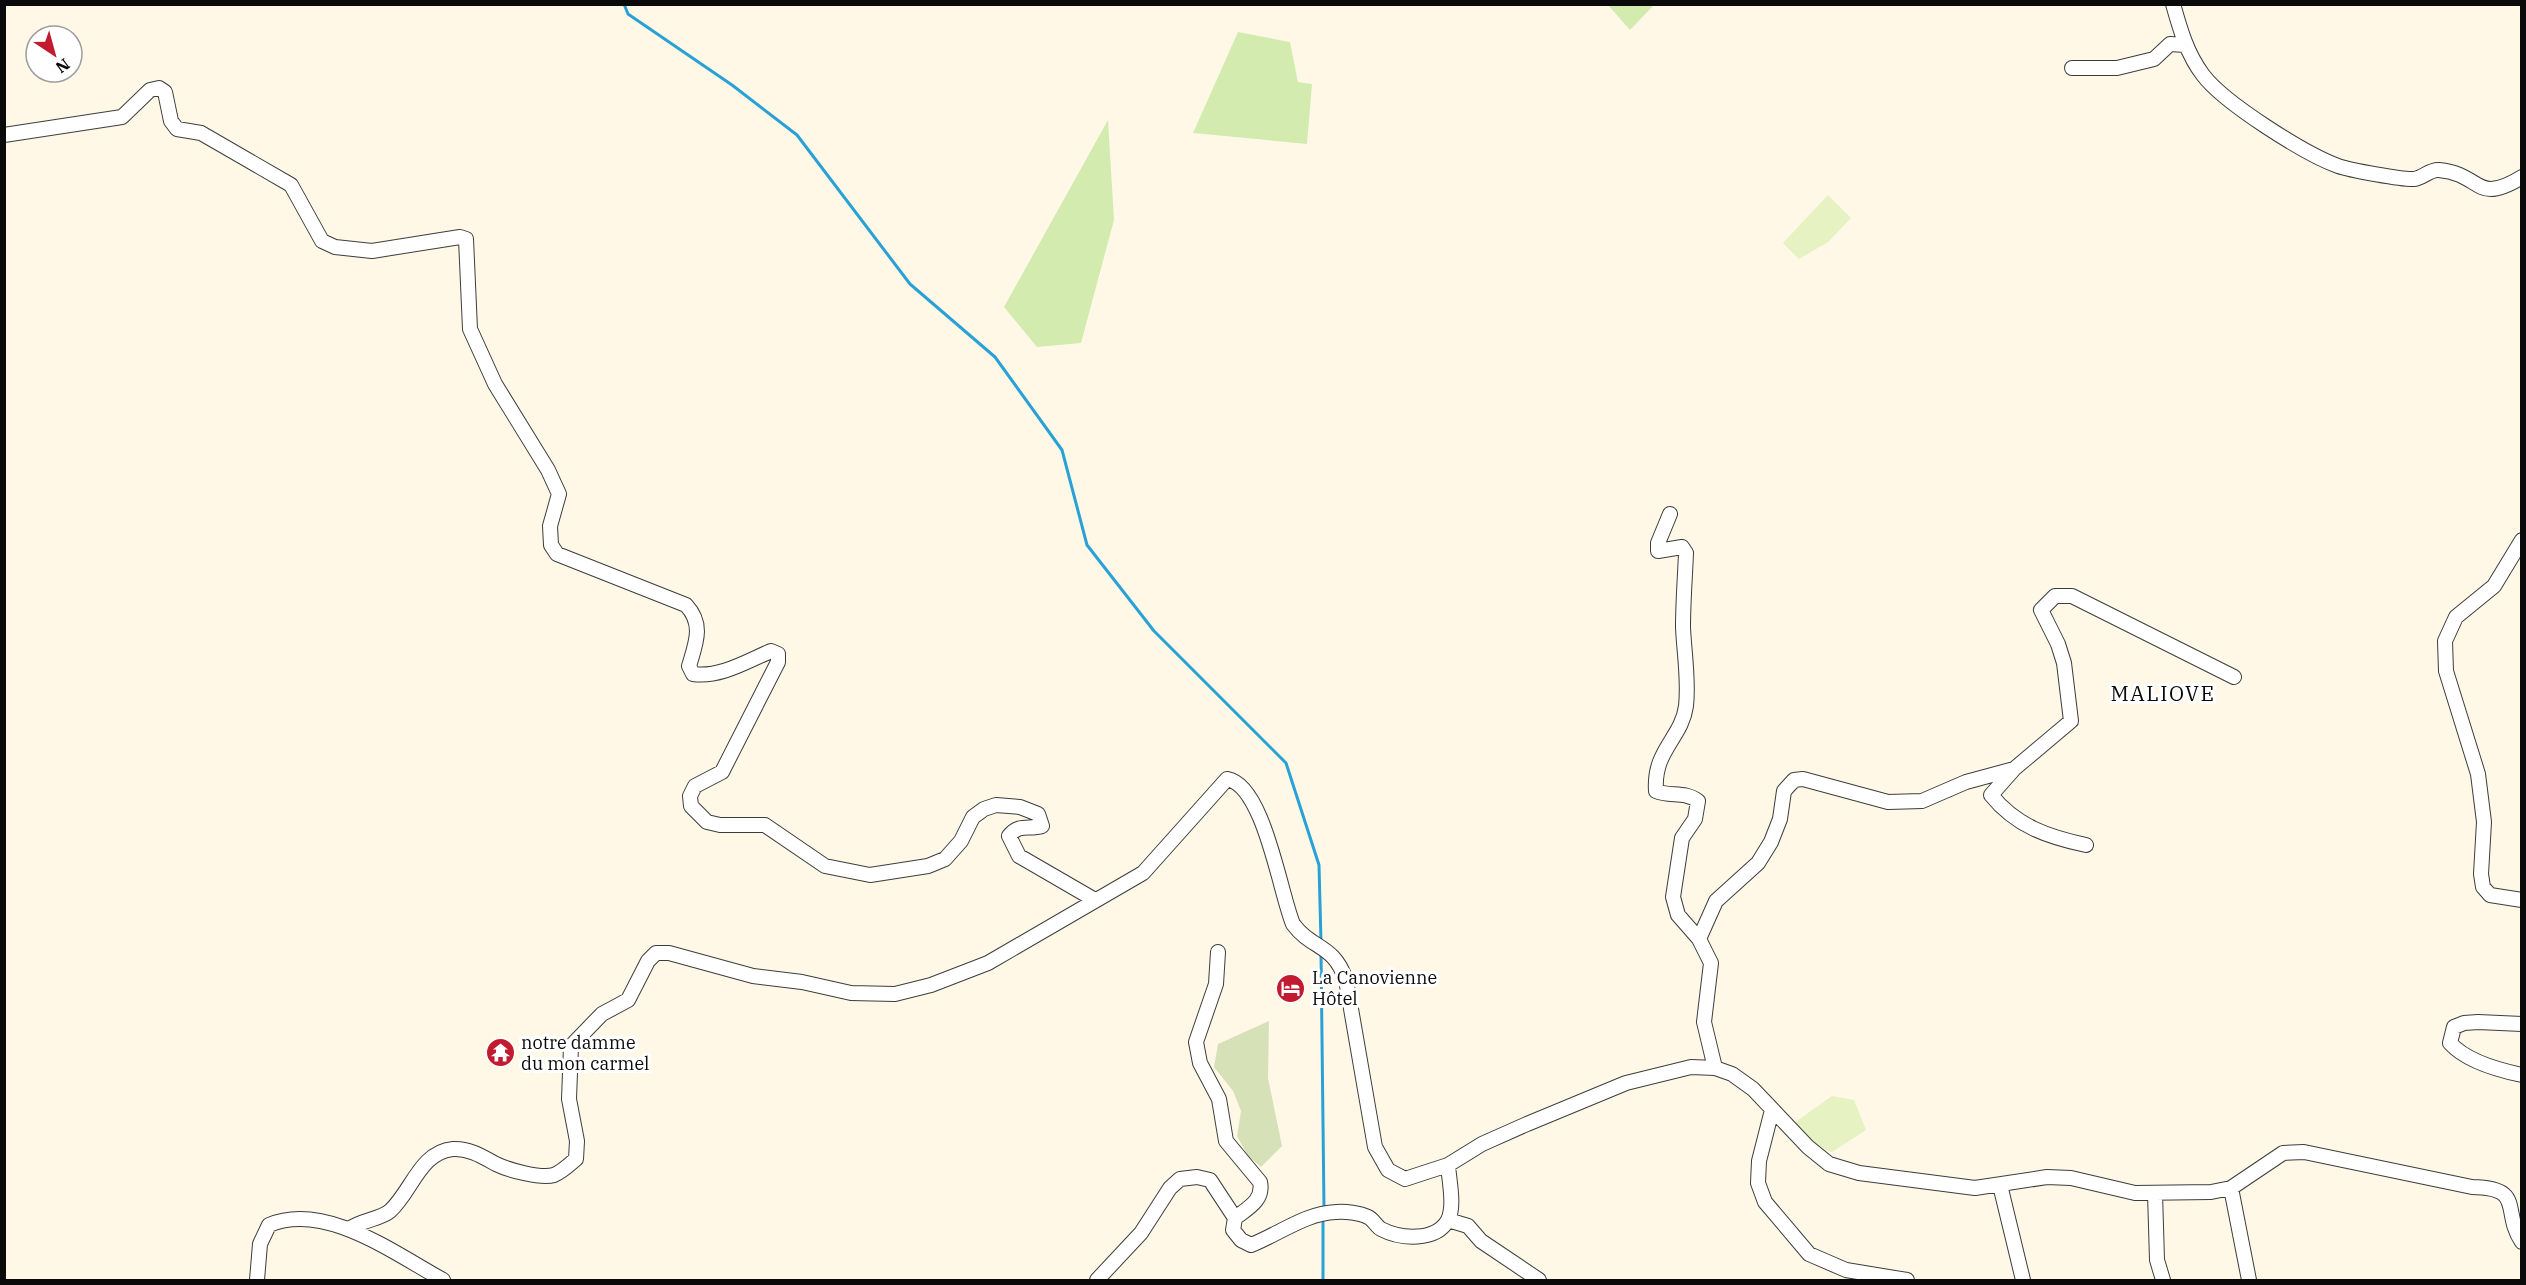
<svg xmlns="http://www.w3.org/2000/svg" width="2526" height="1285" font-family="'IBM Plex Serif',serif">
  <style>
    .green { fill: #d4ebaf }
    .cemetery { fill: #d7e1b8 }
    .pitch { fill: #e6f2c1 }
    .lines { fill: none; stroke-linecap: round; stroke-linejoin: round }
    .stream { stroke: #2aa1d6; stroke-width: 3 }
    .minor-casing { stroke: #3d3d3d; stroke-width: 16 }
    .minor { stroke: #fff; stroke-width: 14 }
    .labels { text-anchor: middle; stroke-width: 6; stroke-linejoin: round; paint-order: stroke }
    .poi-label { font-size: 18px; fill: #0a0a0a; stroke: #fff; text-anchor: start }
    .quarter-label { font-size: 21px; letter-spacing: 1.5px; fill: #0a0a0a; stroke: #fff }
  </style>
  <rect width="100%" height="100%" fill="#fff8e7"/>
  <path class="green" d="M1608 5H1654L1630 30Z
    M1238 32 1290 42 1298 82 1312 84 1307 144 1193 133Z
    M1108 120 1114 220 1081 343 1037 347 1004 307Z"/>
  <path class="cemetery" d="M1269 1021 1268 1078 1282 1146 1261 1167 1248 1156 1237 1136 1241 1111 1233 1091 1214 1067 1218 1044Z"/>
  <path class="pitch" d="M1828 195 1851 218 1828 242 1799 259 1783 243Z
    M1832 1096 1854 1100 1866 1130 1832 1152 1816 1145 1794 1123Z"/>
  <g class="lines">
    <path class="stream" d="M624 4 628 14 732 85 797 135 910 284 995 357 1062 450 1087 545 1154 631 1286 763 1319 865 1321 942
      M1321 952 1324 1209
      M1323 1280V1222"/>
    <defs>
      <path id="minor" d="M2173 4C2180 29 2187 54 2203 75 2224 103 2305 154 2338 166 2349 170 2404 180 2414 179 2423 178 2430 169 2439 170 2483 174 2474 206 2522 177
        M2072 68H2117L2154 59 2170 44 2185 45
        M4 135 122 117 150 90 159 88 165 92 171 121 177 129 201 133 291 185 322 241 335 247 372 251 460 237 466 239 470 329 495 384 548 470 559 494 550 526 551 545 557 554 686 605C704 624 696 643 689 666L693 674C720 678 747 661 771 651L778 654V662L722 772 695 786 690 796 691 806 707 822 720 825H765L825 866 870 875 928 866 945 859 961 841 973 817 984 809 996 805 1020 807 1038 814 1042 826C1029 830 1019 823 1009 836L1019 856 1095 900
        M1670 514 1658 543V551L1682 547 1686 553C1685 578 1683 602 1683 627 1684 652 1689 680 1686 706 1682 738 1653 750 1656 791 1670 797 1685 791 1698 801L1695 819 1682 838 1673 897 1678 915 1699 939 1711 963 1704 1022 1715 1068
        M2522 540 2494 586 2456 617 2445 641 2446 671 2478 774 2484 822 2481 874 2483 887 2490 895 2522 900
        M2086 845C2048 837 2016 826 1991 795L2014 769 2071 721 2064 663 2058 644 2041 610 2055 596H2072L2234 677
        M1699 939 1716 901 1758 863 1771 842 1780 819 1784 791 1794 780 1803 779 1888 802 1922 801 1966 782 2014 769
        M1218 952 1216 984 1196 1042 1200 1063 1219 1099 1226 1141 1260 1182C1264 1200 1248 1208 1235 1218L1233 1230 1241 1240 1251 1245C1279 1234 1306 1213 1336 1212 1345 1211 1360 1213 1368 1217 1373 1219 1376 1226 1381 1229 1400 1239 1436 1242 1448 1220 1455 1206 1449 1180 1448 1165
        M2522 1024 2478 1022 2464 1023 2454 1027 2450 1043C2466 1061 2498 1070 2522 1075
        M1772 1110 1759 1161 1758 1183 1765 1202 1809 1254 1846 1270 1907 1280
        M2000 1185 2023 1280
        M2231 1188 2249 1280
        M2155 1193 2157 1260 2163 1280
        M1448 1220 1468 1226 1481 1241 1539 1280
        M349 1229C362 1220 381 1219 390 1211 412 1191 420 1152 453 1149 469 1148 483 1157 496 1164 508 1170 541 1179 554 1175 562 1172 569 1165 576 1159L577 1141 569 1099 571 1046 602 1014 628 1000 648 961 656 953H669L753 976 802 982 851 993 895 994 931 985 988 963 1143 873 1227 779C1264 785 1280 893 1293 924 1312 950 1333 943 1346 980L1375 1147 1388 1170 1405 1179 1448 1165 1482 1144 1527 1124 1626 1083 1691 1067 1715 1068 1732 1074 1753 1089 1808 1147 1829 1164 1859 1173 1975 1188 2047 1177 2071 1178 2135 1193 2211 1192 2231 1188 2283 1153 2304 1152 2472 1187C2526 1188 2501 1211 2522 1242
        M257 1280 260 1244 269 1225C325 1201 395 1254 443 1280
        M1097 1280 1141 1233 1170 1188 1180 1179 1197 1177 1210 1180 1235 1218"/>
    </defs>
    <use href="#minor" class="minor-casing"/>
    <use href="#minor" class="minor"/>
  </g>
  <defs>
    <symbol id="hotel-disc" viewBox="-11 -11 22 22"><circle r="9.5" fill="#c21a31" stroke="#fff"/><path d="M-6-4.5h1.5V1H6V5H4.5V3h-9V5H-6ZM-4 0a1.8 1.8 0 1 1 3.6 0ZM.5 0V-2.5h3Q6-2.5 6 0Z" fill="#fff"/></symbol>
    <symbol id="temple-disc" viewBox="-11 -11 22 22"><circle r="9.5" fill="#c21a31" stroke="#fff"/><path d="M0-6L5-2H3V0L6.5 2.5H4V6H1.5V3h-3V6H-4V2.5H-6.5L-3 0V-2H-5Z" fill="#fff"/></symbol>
  </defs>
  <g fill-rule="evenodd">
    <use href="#hotel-disc" x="1274" y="972" width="33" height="33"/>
    <use href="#temple-disc" x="484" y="1036" width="33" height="33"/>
  </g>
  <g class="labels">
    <g class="poi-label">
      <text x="1312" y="984">La Canovienne<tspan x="1312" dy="21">Hôtel</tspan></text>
      <text x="521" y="1049">notre damme<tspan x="521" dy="21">du mon carmel</tspan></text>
    </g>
    <g class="quarter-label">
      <text x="2163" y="701">MALIOVE</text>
    </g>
  </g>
  <rect width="2526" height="1285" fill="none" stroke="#0a0a0a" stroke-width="12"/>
  <g transform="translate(54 54) rotate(144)"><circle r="28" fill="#ffffff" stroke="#9d9d9d" stroke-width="1.5"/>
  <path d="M0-4.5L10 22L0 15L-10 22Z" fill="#c21a31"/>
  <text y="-9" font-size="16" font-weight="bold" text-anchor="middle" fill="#0a0a0a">N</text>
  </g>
</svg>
